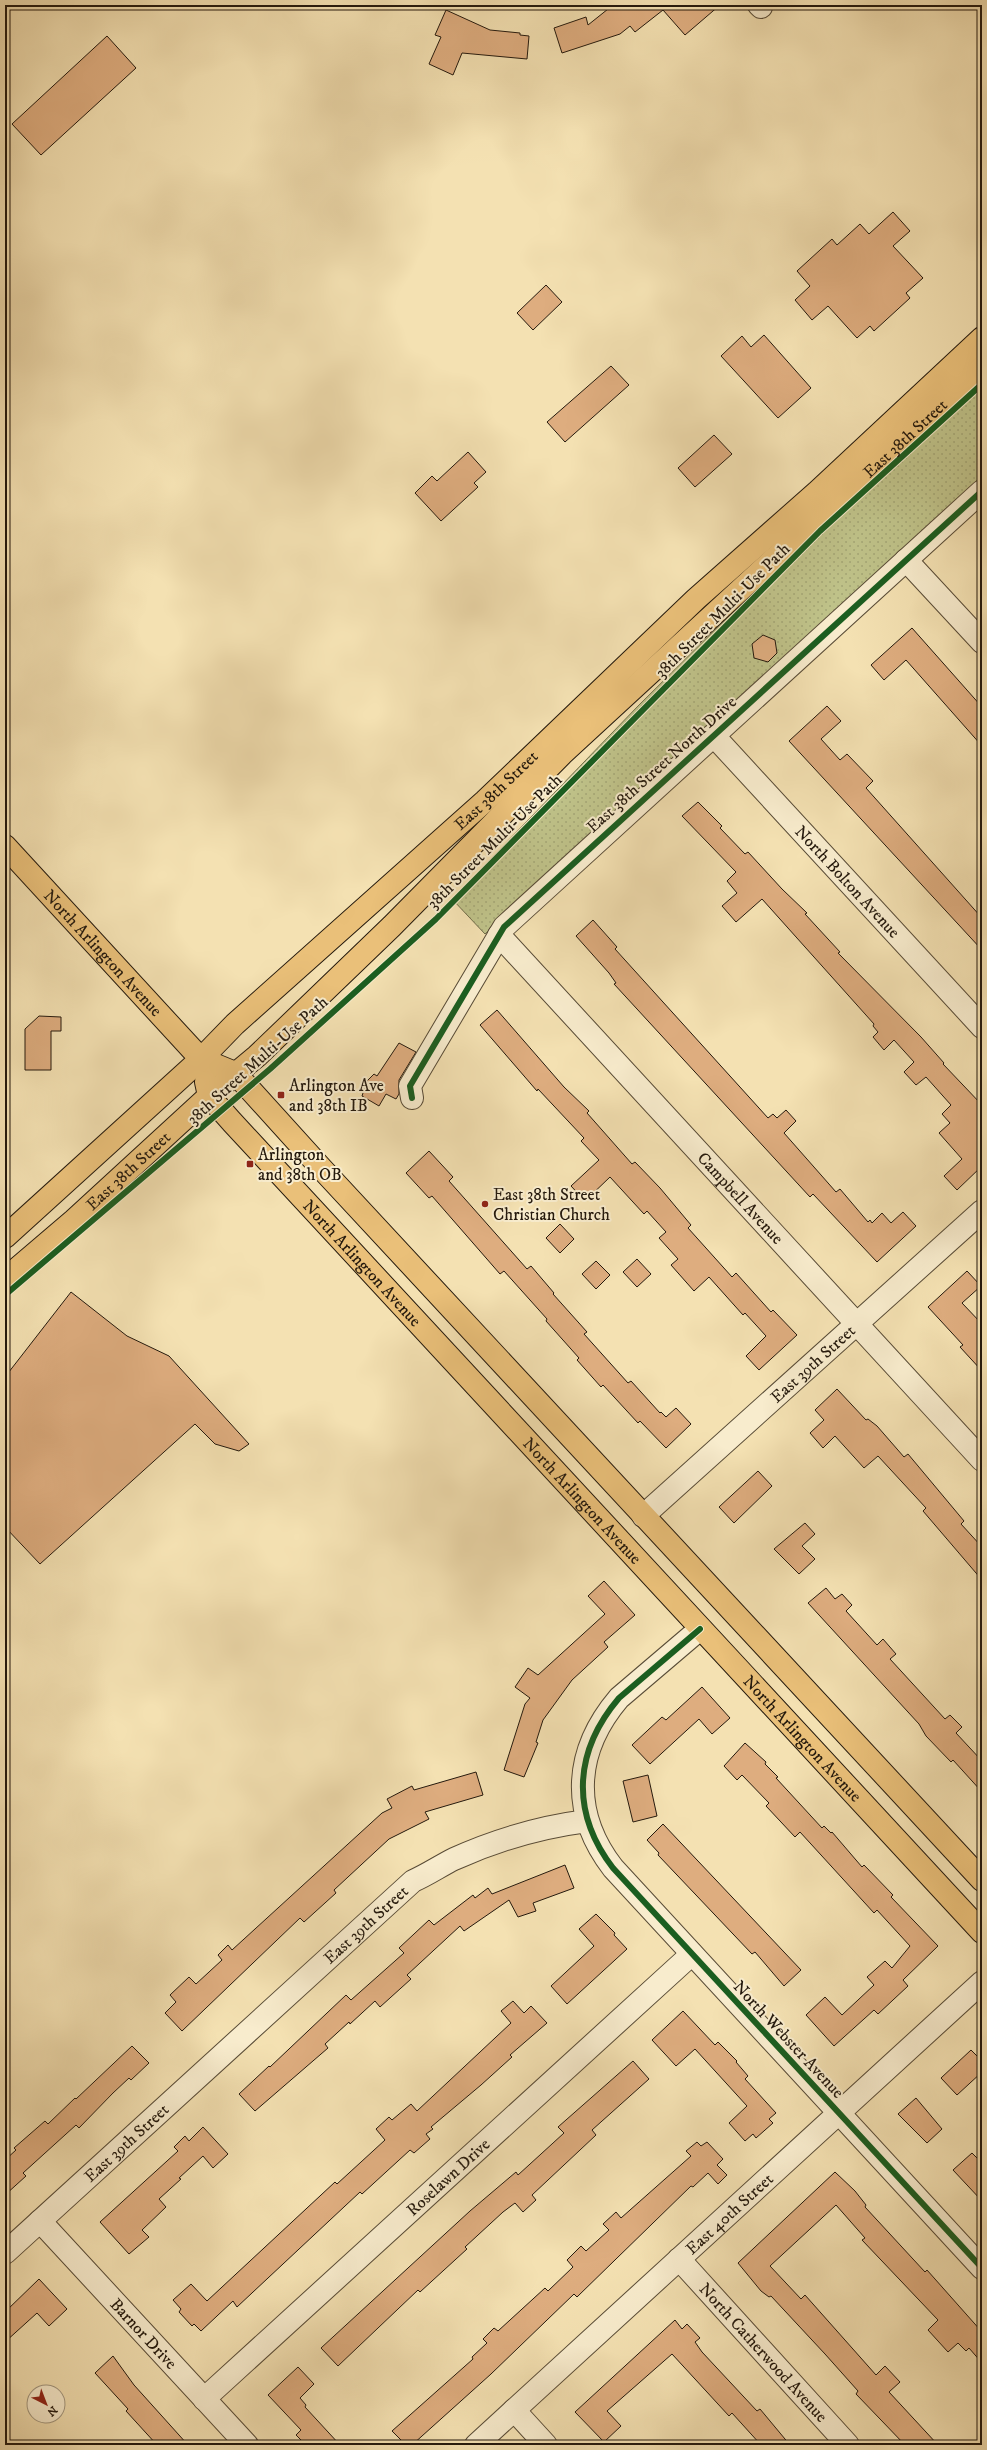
<svg xmlns="http://www.w3.org/2000/svg" width="987" height="2450" font-family="'IM FELL DW Pica',serif">
  <style>
    .park { fill: url(#park-dots); stroke: #726e4b }
    .building { fill: #dead7f; stroke: #24190d }
    .lines { fill: none; stroke-linecap: round; stroke-linejoin: round }
    .minor-casing { stroke: #584b36; stroke-width: 24 }
    .major-casing { stroke: #24190d; stroke-width: 24 }
    .minor { stroke: #f8eccd; stroke-width: 22 }
    .major { stroke: #eac079; stroke-width: 22 }
    .cycleway-casing { stroke: #f8eccd; stroke-width: 8 }
    .cycleway { stroke: #1b5e20; stroke-width: 6 }
    .poi-dot { fill: #8f2418; stroke: #f8eccd; stroke-width: 1.5 }
    .labels { text-anchor: middle; stroke-width: 4; stroke-linejoin: round; paint-order: stroke }
    .street-label { font-size: 17px; fill: #24190d; stroke: #f8eccd }
    .poi-label { font-size: 17px; fill: #24190d; stroke: #f8eccd; text-anchor: start }
  </style>
  <defs>
    <pattern id="park-dots" width="8" height="8" patternUnits="userSpaceOnUse"><rect width="8" height="8" fill="#bfc289"/><path d="M2 2h.1M6 6h.1" fill="none" stroke="#a4a675" stroke-width="1.8" stroke-linecap="round"/></pattern>
  </defs>
  <rect width="100%" height="100%" fill="#f4e1b2"/>
  <filter id="stains"><feTurbulence type="fractalNoise" baseFrequency=".005" numOctaves="4"/><feColorMatrix values="0 0 0 0 .2 0 0 0 0 .09 0 0 0 0 .02 0 0 0 .5 -.17"/></filter>
  <radialGradient id="worn" r=".72"><stop offset=".6" stop-color="#630" stop-opacity="0"/><stop offset="1" stop-color="#630" stop-opacity=".3"/></radialGradient>
  <path class="park" d="M982 378V476L485 934 452 899 638 706 749 596Z"/>
  <path class="building" d="M613 5H720L685 35 663 10 635 32 630 26 620 34 562 53 554 28 586 17 588 25Z
    M446 10 490 30 520 33V35L529 36 527 59 462 53 453 75 429 64 441 37 435 35Z
    M107 36 136 68 41 155 12 124Z
    M893 212 910 231 893 246 923 278 906 293 910 298 874 331 870 326 857 338 828 306 812 320 795 300 810 286 797 271 832 239 837 245 860 224 869 234Z
    M546 285 562 302 533 330 517 313Z
    M764 335 811 388 778 418 721 356 742 336 751 347Z
    M611 366 629 385 565 442 547 422Z
    M714 435 732 454 695 487 678 468Z
    M468 452 486 472 474 483 478 487 441 521 415 493 432 476 437 481Z
    M912 628 982 707V746L906 660 884 680 871 665Z
    M763 635 775 640 777 653 768 662 754 658 752 644Z
    M827 706 841 721 821 739 840 760 847 754 873 781 866 788 982 918V950L789 741Z
    M698 802 722 826 720 828 745 854 748 852 782 889 807 913 805 914 840 952 838 953 921 1037 944 1063 943 1064 982 1105V1166L957 1190 944 1176 962 1159 939 1133 950 1123 942 1114 951 1105 926 1077 916 1085 904 1072 914 1062 894 1040 884 1050 873 1037 878 1032 873 1026 874 1024 762 899 736 922 722 906 737 893 727 881 736 872 682 816Z
    M593 920 617 947 615 949 768 1118 773 1114 777 1118 786 1110 796 1121 784 1133 836 1192 840 1189 868 1222 870 1220 872 1223 882 1213 891 1223 903 1212 916 1226 877 1262 813 1194 810 1197 614 984 616 983 609 973 576 936Z
    M497 1010 564 1087 589 1111 587 1113 632 1164 635 1162 660 1188 691 1225 688 1228 732 1277 736 1273 771 1312 773 1310 797 1335 759 1370 746 1356 766 1336 745 1313 743 1315 709 1277 694 1291 671 1265 678 1259 659 1238 666 1232 647 1211 644 1214 610 1177 585 1201 571 1186 599 1160 581 1141 584 1138 538 1089 537 1091 480 1025Z
    M39 1016 61 1017V1031H51V1070H25V1029Z
    M399 1043 416 1052 399 1080V1094L396 1099 386 1094 379 1106 362 1096 367 1081 374 1074 377 1076Z
    M429 1151 453 1177 449 1181 527 1269 531 1266 554 1293 553 1294 587 1332 584 1334 628 1383 631 1381 660 1413 661 1412 666 1417 676 1408 691 1424 666 1448 640 1421 638 1423 603 1385 601 1387 577 1360 579 1358 546 1321 547 1319 504 1271 500 1274 432 1196 429 1198 406 1173Z
    M560 1224 574 1239 560 1253 546 1238Z
    M637 1259 651 1274 637 1287 623 1272Z
    M596 1261 610 1275 596 1289 582 1274Z
    M967 1271 981 1286 962 1303 982 1324V1371L960 1347 963 1345 928 1307Z
    M71 1292 127 1336 169 1356 249 1444 239 1451 215 1444 195 1424 40 1564 5 1527V1377Z
    M837 1389 866 1420 868 1419 877 1426 904 1457 908 1454 964 1521 961 1524 982 1547V1580L923 1511 926 1508 878 1456 864 1468 835 1436 823 1448 810 1433 824 1420 815 1410Z
    M758 1471 772 1486 734 1523 719 1507Z
    M805 1523 815 1534 802 1546 815 1559 799 1574 774 1549Z
    M604 1581 635 1615 604 1642 608 1647 572 1680 543 1720 536 1742 538 1743 524 1777 504 1770 525 1704 530 1698 515 1687 528 1668 538 1675 605 1614 588 1596Z
    M826 1588 835 1599 842 1594 852 1605 846 1611 877 1645 883 1639 896 1654 890 1659 945 1719 950 1715 962 1727 956 1733 982 1761V1792L953 1760 951 1762 926 1736 919 1724 808 1603Z
    M702 1687 730 1718 712 1734 699 1719 650 1764 632 1745 662 1717 666 1720Z
    M745 1743 766 1762 765 1764 778 1777 776 1778 822 1828 824 1826 831 1833 832 1832 862 1867 864 1865 893 1895 891 1897 938 1946 903 1980 908 1986 878 2014 874 2010 834 2046 806 2015 825 1997 842 2015 874 1985 867 1977 885 1961 892 1968 910 1946 877 1910 874 1913 800 1832 795 1837 766 1806 769 1803 742 1775 737 1780 724 1766Z
    M476 1772 483 1795 425 1812 429 1819 389 1839 334 1890 336 1893 304 1922 300 1918 182 2031 165 2013 176 2002 170 1995 189 1977 196 1984 222 1960 218 1955 228 1945 232 1950 382 1813 392 1808 387 1799 412 1786 414 1790Z
    M648 1775 657 1816 633 1822 623 1781Z
    M663 1824 801 1970 784 1986 755 1952 752 1954 658 1855 659 1853 647 1840Z
    M565 1865 574 1888 533 1903 536 1911 518 1917 509 1900 464 1931 460 1926 407 1975 411 1979 380 2007 375 2001 350 2024 349 2022 325 2044 328 2048 255 2111 239 2094 269 2066 270 2067 346 1995 351 2000 404 1953 399 1948 429 1920 434 1925 473 1895 475 1898 488 1888 492 1894Z
    M596 1914 615 1933 614 1935 627 1949 567 2004 551 1986 594 1946 579 1929Z
    M513 2001 524 2013 531 2006 547 2023 510 2055 512 2057 481 2085 431 2127 433 2129 426 2134 430 2139 414 2153 410 2150 362 2194 360 2192 237 2307 233 2301 201 2331 194 2324 192 2326 179 2312 181 2309 173 2300 191 2284 207 2301 335 2182 337 2184 385 2140 376 2129 389 2117 392 2120 411 2104 417 2111 511 2023 501 2011Z
    M683 2011 715 2045 718 2042 737 2061 736 2062 748 2076 745 2079 776 2113 769 2119 773 2123 756 2138 753 2134 745 2141 729 2123 747 2106 695 2049 676 2066 652 2040Z
    M132 2046 149 2063 131 2080 129 2078 113 2093 79 2128 76 2125 23 2173 26 2176 5 2195V2160L16 2150 14 2148 45 2121 48 2124 75 2098 76 2099Z
    M971 2050 982 2061V2072L957 2095 941 2078Z
    M633 2061 649 2079 592 2130 596 2135 532 2195 536 2200 523 2212 515 2203 503 2212 465 2247 467 2249 420 2292 418 2290 338 2366 321 2348 470 2211 516 2172 518 2175 564 2133 558 2127Z
    M916 2098 942 2129 927 2143 898 2114Z
    M203 2127 228 2154 213 2168 203 2156 179 2178 181 2179 159 2199 166 2207 142 2230 149 2237 129 2254 100 2222 178 2151 174 2147 185 2136 189 2141Z
    M697 2142 701 2146 707 2142 723 2159 717 2165 727 2175 718 2184 708 2173 693 2187 691 2186 577 2297 574 2294 491 2374 412 2445H406L392 2431 473 2359 472 2357 487 2343 483 2339 494 2328 498 2331 545 2288 548 2291 573 2267 567 2260 581 2246 586 2251 609 2230 603 2224 616 2212 621 2218 691 2156 686 2151Z
    M972 2153 982 2163V2201L953 2170Z
    M835 2172 855 2191 866 2205 865 2207 925 2272 927 2270 982 2332V2363L969 2348 966 2351 958 2343 948 2352 928 2330 938 2320 862 2240 865 2238 836 2205 770 2266 801 2299 805 2295 876 2375 885 2366 900 2382 889 2392 938 2445H905L856 2394 858 2391 825 2354 771 2296 769 2297 761 2291 738 2263Z
    M39 2279 67 2309 49 2326 37 2313 5 2342V2312Z
    M675 2320 682 2329 687 2324 700 2338 695 2342 702 2352 757 2411 760 2409 790 2445H761L732 2413 729 2416 672 2354 607 2411 621 2426 604 2442 575 2412Z
    M113 2356 134 2385 188 2445H157L126 2411 128 2409 95 2373Z
    M298 2367 314 2384 300 2398 306 2405 305 2407 340 2445H306L296 2435 301 2430 268 2395Z"/>
  <g class="lines">
    <defs>
      <g id="minor">
        <path d="M759 5 761 7"/>
        <path d="M906 560 982 642"/>
        <path id="s1" d="M713 735 982 1027"/>
        <path id="s2" d="M499 935 982 1460"/>
        <path d="M412 1098 410 1086 504 927 982 491"/>
        <path id="s3" d="M643 1516 982 1211"/>
        <path d="M700 1629 619 1698C574 1751 570 1812 613 1868L982 2268"/>
        <path id="s4" d="M40 2221 247 2445"/>
        <path id="s5" d="M5 2253 413 1881C427 1875 440 1866 454 1859 496 1840 540 1827 587 1821"/>
        <path id="s6" d="M679 2259 848 2445"/>
        <path id="s7" d="M204 2399 692 1954"/>
        <path d="M514 2410 546 2445"/>
        <path id="s8" d="M476 2445 982 1982"/>
      </g>
      <g id="major">
        <path id="s9" d="M5 846 201 1059 235 1073 322 1169 982 1880"/>
        <path id="s10" d="M206 1082 209 1096 232 1122 982 1932"/>
        <path id="s11" d="M5 1237 201 1059 235 1024 485 801 696 599 817 492 982 338"/>
        <path id="s12" d="M5 1279 74 1220 209 1096 257 1056 392 926 562 754 982 367"/>
      </g>
    </defs>
    <use href="#minor" class="minor-casing"/>
    <use href="#major" class="major-casing"/>
    <use href="#minor" class="minor"/>
    <use href="#major" class="major"/>
    <defs>
      <path id="cycleway" d="M412 1098 410 1086 504 927 982 491
        M5 1295 270 1069 436 919 820 531 982 384
        M700 1629 619 1698C574 1751 570 1812 613 1868L982 2268"/>
    </defs>
    <use href="#cycleway" class="cycleway-casing"/>
    <use href="#cycleway" class="cycleway"/>
  </g>
  <g class="poi-dot">
    <rect x="277" y="1091" width="8" height="8" rx="2"/>
    <rect x="246" y="1160" width="8" height="8" rx="2"/>
    <circle cx="485" cy="1204" r="4"/>
  </g>
  <g class="labels">
    <g class="street-label">
      <text dy="6" stroke="none"><textPath href="#s12" startOffset="1232">East 38th Street</textPath></text>
      <text transform="translate(722 610) rotate(-45)" y="6">38th Street Multi-Use Path</text>
      <text transform="translate(661 764) rotate(-42)" y="6">East 38th Street North Drive</text>
      <text dy="6" stroke="none"><textPath href="#s11" startOffset="664">East 38th Street</textPath></text>
      <text transform="translate(494 841) rotate(-45)" y="6">38th Street Multi-Use Path</text>
      <text dy="6" stroke="none"><textPath href="#s1" startOffset="199">North Bolton Avenue</textPath></text>
      <text dy="6" stroke="none"><textPath href="#s9" startOffset="145">North Arlington Avenue</textPath></text>
      <text transform="translate(257 1060) rotate(-42)" y="6">38th Street Multi-Use Path</text>
      <text dy="6" stroke="none"><textPath href="#s12" startOffset="164">East 38th Street</textPath></text>
      <text dy="6" stroke="none"><textPath href="#s2" startOffset="357">Campbell Avenue</textPath></text>
      <text dy="6" stroke="none"><textPath href="#s10" startOffset="241">North Arlington Avenue</textPath></text>
      <text dy="6" stroke="none"><textPath href="#s3" startOffset="228">East 39th Street</textPath></text>
      <text dy="6" stroke="none"><textPath href="#s10" startOffset="565">North Arlington Avenue</textPath></text>
      <text dy="6" stroke="none"><textPath href="#s10" startOffset="889">North Arlington Avenue</textPath></text>
      <text dy="6" stroke="none"><textPath href="#s5" startOffset="488">East 39th Street</textPath></text>
      <text transform="translate(789 2039) rotate(47)" y="6">North Webster Avenue</text>
      <text dy="6" stroke="none"><textPath href="#s5" startOffset="164">East 39th Street</textPath></text>
      <text dy="6" stroke="none"><textPath href="#s7" startOffset="330">Roselawn Drive</textPath></text>
      <text dy="6" stroke="none"><textPath href="#s8" startOffset="343">East 40th Street</textPath></text>
      <text dy="6" stroke="none"><textPath href="#s4" startOffset="153">Barnor Drive</textPath></text>
      <text dy="6" stroke="none"><textPath href="#s6" startOffset="126">North Catherwood Avenue</textPath></text>
    </g>
    <g class="poi-label">
      <text x="289" y="1091">Arlington Ave<tspan x="289" dy="20">and 38th IB</tspan></text>
      <text x="258" y="1160">Arlington<tspan x="258" dy="20">and 38th OB</tspan></text>
      <text x="493" y="1200">East 38th Street<tspan x="493" dy="20">Christian Church</tspan></text>
    </g>
  </g>
  <rect width="987" height="2450" fill="none" stroke="#f4e1b2" stroke-width="20"/>
  <rect x="6" y="6" width="975" height="2438" fill="none" stroke="#24190d" stroke-width="2"/>
  <rect x="10" y="10" width="967" height="2430" fill="none" stroke="#24190d"/>
  <g transform="translate(46 2404) rotate(138)"><circle r="19" fill="#f8eccd" stroke="#a39880"/>
  <path d="M0-3L7 15L0 10L-7 15Z" fill="#8f2418"/>
  <text y="-6" font-size="11" font-weight="bold" text-anchor="middle" fill="#24190d">N</text>
  </g>
  <rect width="100%" height="100%" filter="url(#stains)"/>
  <rect width="100%" height="100%" fill="url(#worn)"/>
</svg>
